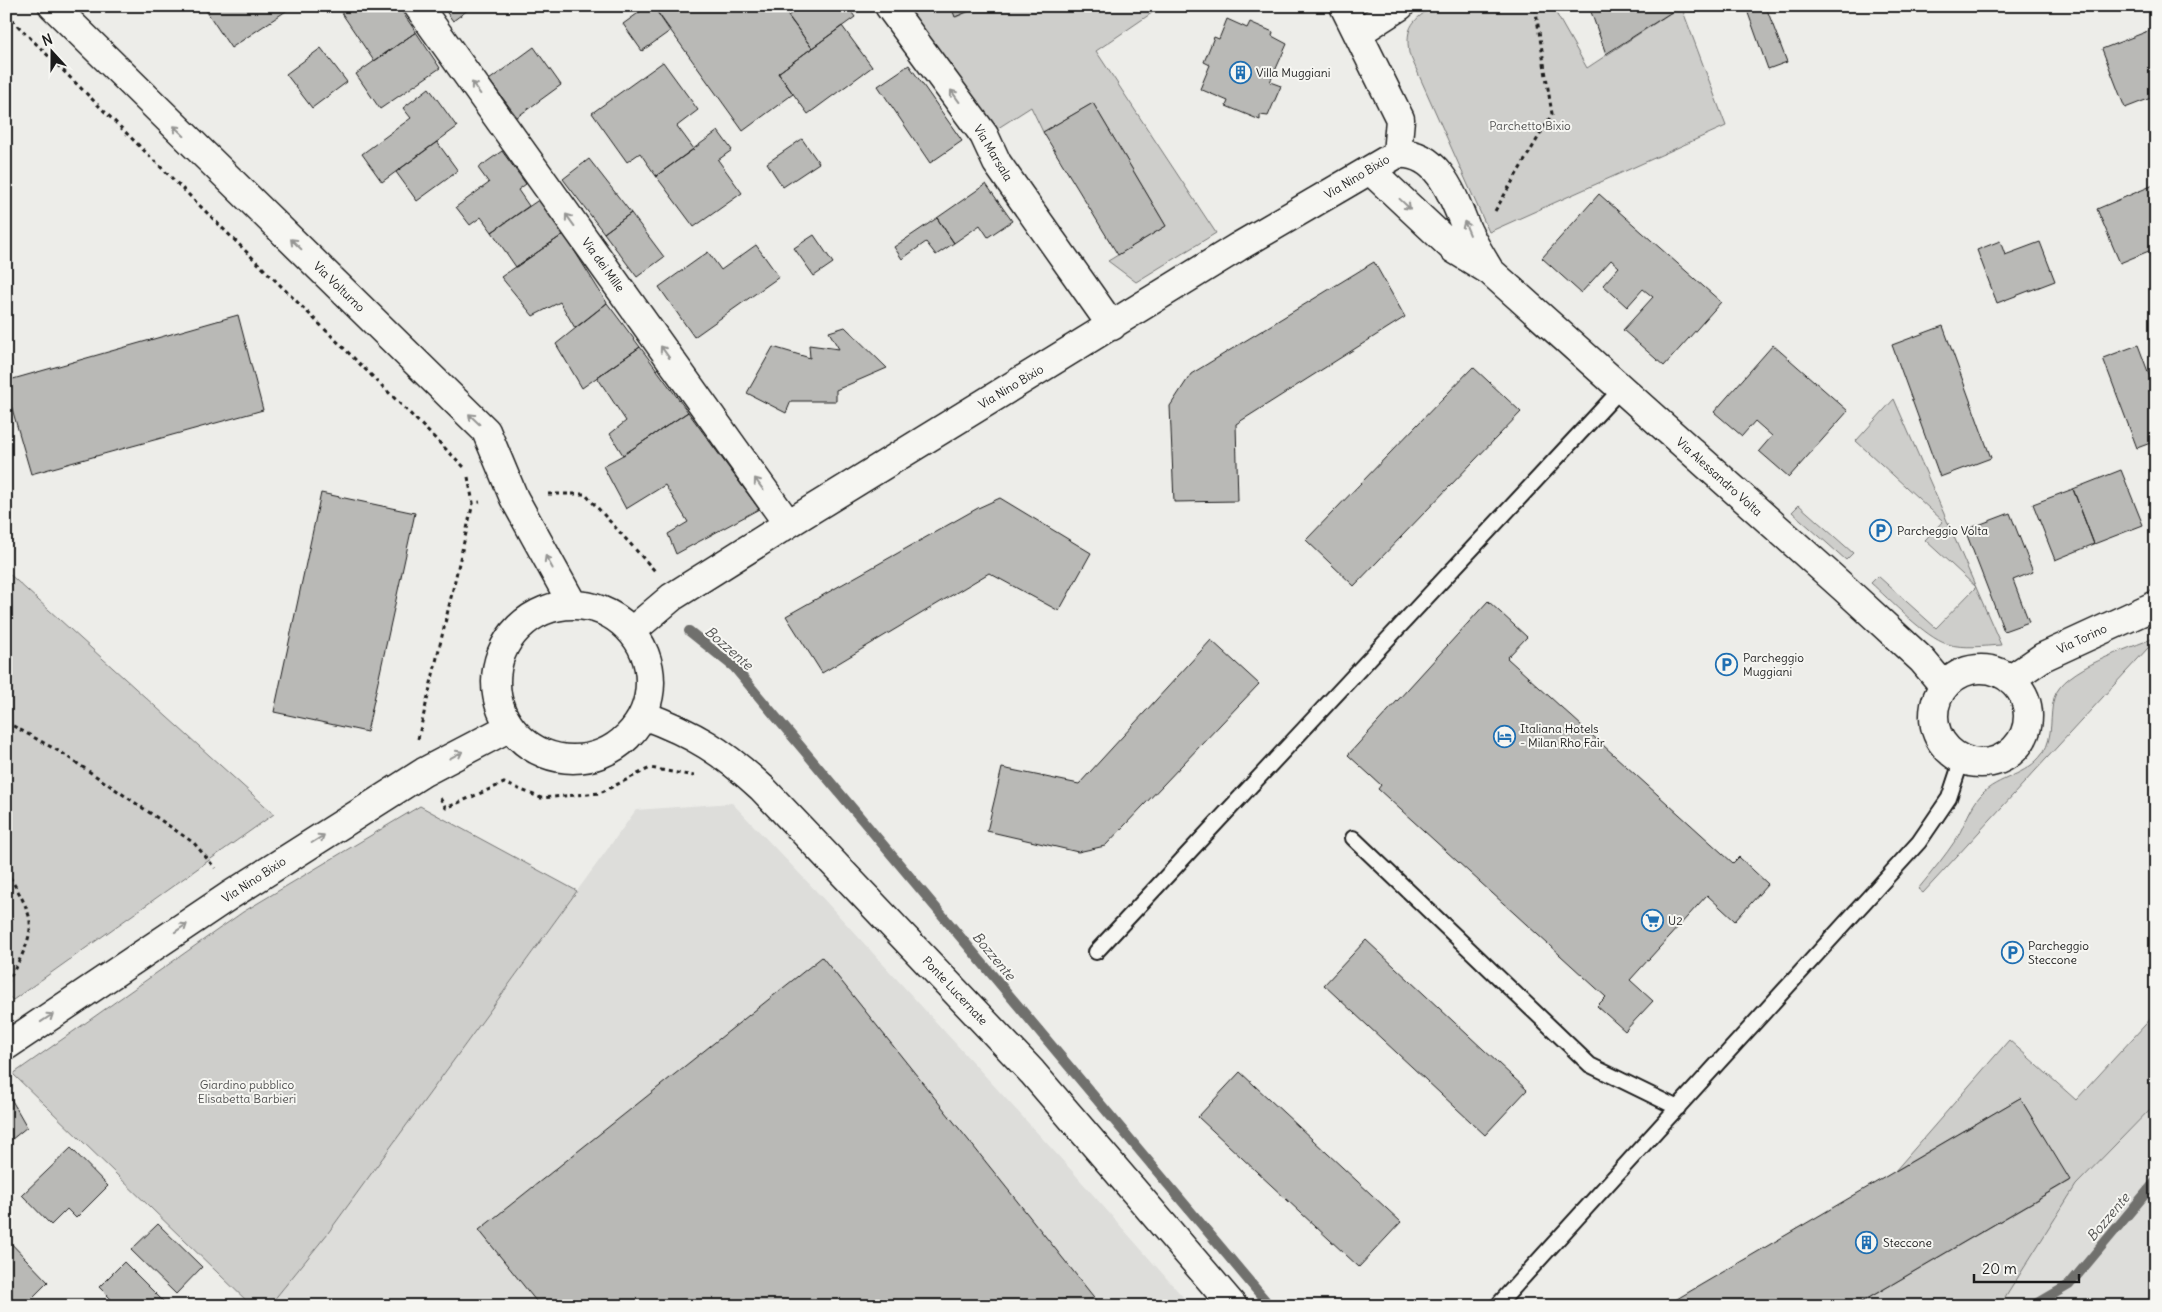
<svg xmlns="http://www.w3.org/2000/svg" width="2162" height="1312" font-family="Delius,sans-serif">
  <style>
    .built { fill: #ddddda }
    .green { fill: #cececb; stroke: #757574 }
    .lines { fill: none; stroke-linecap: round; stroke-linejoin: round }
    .stream { stroke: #6f6f6d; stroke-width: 10 }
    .building { fill: #b9b9b6; stroke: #1c1c1c }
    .service-casing { stroke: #1c1c1c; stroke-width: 18 }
    .minor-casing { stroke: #1c1c1c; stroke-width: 31 }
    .path { stroke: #1c1c1c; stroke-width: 3; stroke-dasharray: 4 4; stroke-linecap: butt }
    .service { stroke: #f6f6f2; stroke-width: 14 }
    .minor { stroke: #f6f6f2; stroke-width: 28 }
    .oneway { stroke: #949492 }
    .labels { text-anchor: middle; stroke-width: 4; stroke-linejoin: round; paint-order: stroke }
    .poi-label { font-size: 12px; fill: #1c1c1c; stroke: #f6f6f2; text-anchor: start }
    .park-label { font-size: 12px; fill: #515151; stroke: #f6f6f2 }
    .street-label { font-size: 12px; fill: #1c1c1c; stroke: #f6f6f2 }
    .water-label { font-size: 14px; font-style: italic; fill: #535352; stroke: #f6f6f2 }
  </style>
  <rect width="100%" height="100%" fill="#edede9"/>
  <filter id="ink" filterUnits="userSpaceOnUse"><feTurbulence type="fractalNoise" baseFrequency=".02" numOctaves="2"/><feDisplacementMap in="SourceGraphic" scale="10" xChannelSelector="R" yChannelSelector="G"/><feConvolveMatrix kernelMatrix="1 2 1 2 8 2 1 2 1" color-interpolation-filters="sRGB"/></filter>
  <g filter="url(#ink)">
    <path class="built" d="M732 803 818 893 1073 1172 1191 1306H269L328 1233 636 810Z
      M2156 1103V1306H2000L2076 1185Z"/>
    <path class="green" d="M906 6H951L956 17 981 6H1162L1096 51 1216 233 1136 282 1108 261 1166 226 1093 103 1043 132 1031 107 995 130Z
      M1434 6H1552L1587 68 1681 6 1726 126 1489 232 1409 53C1405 26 1413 20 1434 6Z
      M1894 399 2001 645C1984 646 1964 649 1947 644 1926 638 1889 599 1871 583L1878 576 1936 628 1976 587 1925 540 1943 521 1856 441Z
      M1799 505 1853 553 1846 560 1792 512Z
      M6 571 274 814 13 1000 6 994Z
      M2156 637V645L2148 648 1923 893 1918 889C1932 872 1945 856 1957 838 1965 824 1970 807 1981 795 1998 776 2026 777 2043 753 2054 736 2049 716 2054 698 2063 668 2129 649 2156 637Z
      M420 806 577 891 328 1233 269 1306H252L13 1074 243 912Z
      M2156 1013V1103L2076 1185 2000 1306H1855L2069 1181 2020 1098 1895 1171 2009 1040 2076 1100Z"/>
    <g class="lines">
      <path class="stream" d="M689 631 734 667 1270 1306
        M2033 1306 2069 1285 2156 1181"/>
    </g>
    <path class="building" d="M203 6H287L289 9 231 48Z
      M349 6H398L416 32 374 61 341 12Z
      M442 6H473L453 21Z
      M648 6H653L670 31 642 51 623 24Z
      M653 6H781L812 48 778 73 793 94 743 131Z
      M801 6H847L855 17 812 48 788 16Z
      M951 6H981L955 17Z
      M1595 6H1681L1606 54 1590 9Z
      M1766 7 1787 62 1768 69 1748 13Z
      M1227 19 1247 28 1250 22 1273 32 1272 36 1287 44 1270 82 1281 86 1268 116 1260 115V120L1226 106 1228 101 1200 89 1210 65 1204 62 1214 37 1219 39Z
      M842 26 872 67 808 114 778 73Z
      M2156 28V96L2125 108 2102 49Z
      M416 32 440 68 380 109 356 74Z
      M534 47 561 85 517 117 489 80Z
      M321 48 347 82 312 108 286 74Z
      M663 62 698 110 677 126 694 149 656 176 640 153 627 162 592 113Z
      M909 65 962 141 930 163 878 86Z
      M429 88 457 127 382 182 362 154 411 118 403 108Z
      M1093 103 1166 226 1118 255 1043 132Z
      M718 131 732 150 718 160 742 193 694 227 656 176Z
      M802 139 819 163 783 187 767 163Z
      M437 142 458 171 417 201 396 172Z
      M502 151 526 184 518 190 529 206 492 232 481 217 470 225 456 207 489 183 478 168Z
      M589 159 631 213 604 233 563 179Z
      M986 184 1012 221 988 237 980 225 954 243 937 218Z
      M2156 184V248L2120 263 2097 209Z
      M1599 194 1721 302 1664 366 1623 330 1653 297 1643 289 1627 307 1603 285 1619 267 1611 260 1581 293 1542 258Z
      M540 199 564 234 516 267 492 232Z
      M631 213 664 257 637 277 604 233Z
      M937 218 954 243 936 255 926 242 902 259 894 247Z
      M564 234 607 303 575 328 560 302 533 316 501 277Z
      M814 235 833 263 814 276 794 248Z
      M2000 241 2005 255 2040 242 2055 281 1997 303 1977 250Z
      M756 245 779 277 694 337 659 287 708 252 721 270Z
      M1374 262 1405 317 1236 424 1238 501 1174 502 1170 406 1191 374Z
      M607 303 640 347 582 388 556 344Z
      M238 315 263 410 31 474 6 388V381Z
      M1943 326 1991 458 1940 477 1892 345Z
      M845 327 887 368 836 390V401H791L786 413 747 393 773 347 810 358 809 345 839 349 829 332Z
      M1773 345 1848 411 1789 477 1759 451 1772 436 1755 421 1742 436 1714 412Z
      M2138 345 2156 393V441L2137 448 2103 358Z
      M640 347 688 412 623 455 610 434 626 421 597 377Z
      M1473 367 1521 412 1354 586 1306 540Z
      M688 412 759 509 676 554 668 534 688 522 665 485 626 509 603 466 623 455Z
      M2121 470 2143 525 2094 544 2073 489Z
      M2073 489 2094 544 2055 560 2033 504Z
      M321 493 415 513 367 732 274 712Z
      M1000 498 1091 553 1059 611 989 573 822 673 786 616 978 508Z
      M2010 513 2033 572 2013 580 2029 622 2004 631 1965 530Z
      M1488 601 1527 637 1507 658 1733 863 1739 857 1768 884 1735 921 1707 895 1630 980 1653 1001 1625 1031 1597 1006 1606 997 1378 789 1381 785 1348 755Z
      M1211 640 1259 684 1105 846 1078 852 987 831 1002 768 1079 784Z
      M1366 940 1527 1090 1485 1135 1324 985Z
      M822 957 1101 1306H540L479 1230Z
      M1240 1072 1401 1222 1359 1267 1198 1117Z
      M6 1090 27 1127 11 1140 6 1135Z
      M2020 1098 2070 1180 1855 1306H1665Z
      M71 1148 108 1186 76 1218 67 1209 51 1225 22 1195Z
      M158 1224 202 1267 176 1294 131 1250Z
      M6 1238 48 1282 24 1306H6Z
      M124 1262 168 1306H118L99 1287Z"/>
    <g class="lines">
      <defs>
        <path id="service" d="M1353 838 1590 1065 1678 1108
          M1096 952 1621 389
          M1497 1306 1919 842 1949 798 1962 759"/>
        <path id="minor" d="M53 6 486 431 514 498 573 605
          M418 6 788 524
          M889 6 984 135 997 163 1112 326
          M1344 6 1400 119 1397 154
          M1358 33 1400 6
          M1370 170 1454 249 1490 271 1844 588 1922 660 1944 686
          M496 682a77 77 0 1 1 154 0a77 77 0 1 1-154 0Z
          M632 631 672 597 788 524 1238 247 1397 154C1439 150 1454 199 1467 230 1474 245 1482 258 1490 271
          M1934 716a47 47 0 1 1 94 0a47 47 0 1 1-94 0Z
          M2011 679 2043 657 2156 605
          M643 715C694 734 722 751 762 788L1032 1072 1233 1306
          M6 1046 229 896 424 772 510 727"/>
      </defs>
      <use href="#service" class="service-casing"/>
      <use href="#minor" class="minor-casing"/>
      <path class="path" d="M6 14 464 467
        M1495 211 1552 114 1535 6
        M468 477 473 503 480 502
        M548 494H585L655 571
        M6 722 62 753 194 843 215 868
        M418 739 473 503
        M440 798 446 808 504 783 541 798 600 793 650 768 694 776
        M6 870C14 885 24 899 29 916 35 939 16 965 6 985"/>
      <use href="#service" class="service"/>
      <use href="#minor" class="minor"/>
    </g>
    <defs><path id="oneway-shaft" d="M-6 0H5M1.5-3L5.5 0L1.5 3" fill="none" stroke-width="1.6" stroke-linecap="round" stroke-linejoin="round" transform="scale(1.25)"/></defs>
    <g class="oneway">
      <use href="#oneway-shaft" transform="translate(476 88) rotate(-126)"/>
      <use href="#oneway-shaft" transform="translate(955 96) rotate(-126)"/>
      <use href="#oneway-shaft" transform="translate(179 131) rotate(-136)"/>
      <use href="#oneway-shaft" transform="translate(1405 204) rotate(43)"/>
      <use href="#oneway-shaft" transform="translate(570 220) rotate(-126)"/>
      <use href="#oneway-shaft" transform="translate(1467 228) rotate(-113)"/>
      <use href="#oneway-shaft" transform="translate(296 244) rotate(-136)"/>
      <use href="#oneway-shaft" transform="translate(665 352) rotate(-126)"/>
      <use href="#oneway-shaft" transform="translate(474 419) rotate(-136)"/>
      <use href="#oneway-shaft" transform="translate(759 484) rotate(-126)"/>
      <use href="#oneway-shaft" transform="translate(549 562) rotate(-119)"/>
      <use href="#oneway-shaft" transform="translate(456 755) rotate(-28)"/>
      <use href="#oneway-shaft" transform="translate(318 839) rotate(-32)"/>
      <use href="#oneway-shaft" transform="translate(181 928) rotate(-34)"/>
      <use href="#oneway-shaft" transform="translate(47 1018) rotate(-34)"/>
    </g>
  </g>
  <defs>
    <symbol id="building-ring" viewBox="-11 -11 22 22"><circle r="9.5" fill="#f6f6f2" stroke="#1f6fb2" stroke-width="1.5"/><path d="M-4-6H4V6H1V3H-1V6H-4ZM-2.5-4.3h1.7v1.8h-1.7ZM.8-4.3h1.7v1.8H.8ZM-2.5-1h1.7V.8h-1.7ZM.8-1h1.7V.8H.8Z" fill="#1f6fb2"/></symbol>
    <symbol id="parking-ring" viewBox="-11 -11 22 22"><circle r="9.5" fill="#f6f6f2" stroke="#1f6fb2" stroke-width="1.5"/><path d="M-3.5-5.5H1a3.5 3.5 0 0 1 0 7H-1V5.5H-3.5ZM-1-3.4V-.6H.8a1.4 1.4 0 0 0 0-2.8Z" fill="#1f6fb2"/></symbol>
    <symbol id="hotel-ring" viewBox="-11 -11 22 22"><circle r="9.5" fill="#f6f6f2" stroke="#1f6fb2" stroke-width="1.5"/><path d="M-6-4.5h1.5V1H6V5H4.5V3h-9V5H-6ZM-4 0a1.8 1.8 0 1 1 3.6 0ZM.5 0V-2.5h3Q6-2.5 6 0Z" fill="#1f6fb2"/></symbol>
    <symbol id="supermarket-ring" viewBox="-11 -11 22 22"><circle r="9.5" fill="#f6f6f2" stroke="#1f6fb2" stroke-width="1.5"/><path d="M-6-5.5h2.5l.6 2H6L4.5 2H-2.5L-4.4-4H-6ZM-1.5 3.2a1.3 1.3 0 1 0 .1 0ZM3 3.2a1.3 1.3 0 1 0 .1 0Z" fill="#1f6fb2"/></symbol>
  </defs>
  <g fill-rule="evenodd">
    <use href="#building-ring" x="1228" y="60" width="25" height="25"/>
    <use href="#parking-ring" x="1868" y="518" width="25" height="25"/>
    <use href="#parking-ring" x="1714" y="652" width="25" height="25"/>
    <use href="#hotel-ring" x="1492" y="724" width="25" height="25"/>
    <use href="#supermarket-ring" x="1640" y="908" width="25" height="25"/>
    <use href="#parking-ring" x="2000" y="940" width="25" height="25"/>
    <use href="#building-ring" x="1854" y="1230" width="25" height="25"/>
  </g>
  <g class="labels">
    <g class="poi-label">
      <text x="1256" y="77">Villa Muggiani</text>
      <text x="1897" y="535">Parcheggio Volta</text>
      <text x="1743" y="662">Parcheggio<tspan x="1743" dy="14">Muggiani</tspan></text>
      <text x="1520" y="733">Italiana Hotels<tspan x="1520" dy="14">- Milan Rho Fair</tspan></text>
      <text x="1668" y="925">U2</text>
      <text x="2028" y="950">Parcheggio<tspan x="2028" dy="14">Steccone</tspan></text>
      <text x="1883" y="1247">Steccone</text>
    </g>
    <g class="park-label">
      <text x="1530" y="130">Parchetto Bixio</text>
      <text x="247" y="1089">Giardino pubblico<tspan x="247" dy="14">Elisabetta Barbieri</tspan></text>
    </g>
    <g class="street-label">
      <text transform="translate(993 153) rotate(59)" y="4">Via Marsala</text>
      <text transform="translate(1357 177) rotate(-31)" y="4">Via Nino Bixio</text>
      <text transform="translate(603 265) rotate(54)" y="4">Via dei Mille</text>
      <text transform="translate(339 287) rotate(44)" y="4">Via Volturno</text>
      <text transform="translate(1011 387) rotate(-31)" y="4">Via Nino Bixio</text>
      <text transform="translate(1719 477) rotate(42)" y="4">Via Alessandro Volta</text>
      <text transform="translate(2082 639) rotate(-25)" y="4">Via Torino</text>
      <text transform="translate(254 880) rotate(-33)" y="4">Via Nino Bixio</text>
      <text transform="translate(955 991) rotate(47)" y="4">Ponte Lucernate</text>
    </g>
    <g class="water-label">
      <text transform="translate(729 648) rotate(41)" y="5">Bozzente</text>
      <text transform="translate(994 956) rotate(50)" y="5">Bozzente</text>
      <text transform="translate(2108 1217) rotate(-50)" y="5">Bozzente</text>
    </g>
  </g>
  <rect width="2162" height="1312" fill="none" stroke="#f6f6f2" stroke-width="25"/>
  <rect x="12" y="12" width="2137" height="1287" fill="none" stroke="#1c1c1c" stroke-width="2" filter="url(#ink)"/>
  <g transform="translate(52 52) rotate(339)" stroke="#f6f6f2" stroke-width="4" paint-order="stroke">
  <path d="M0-4L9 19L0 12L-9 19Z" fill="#1c1c1c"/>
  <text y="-8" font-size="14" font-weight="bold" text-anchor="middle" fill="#1c1c1c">N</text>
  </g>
  <path d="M1974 1274v8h105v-8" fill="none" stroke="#1c1c1c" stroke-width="2.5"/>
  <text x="1982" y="1274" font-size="15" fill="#1c1c1c" stroke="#f6f6f2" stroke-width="4" paint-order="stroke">20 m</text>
</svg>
